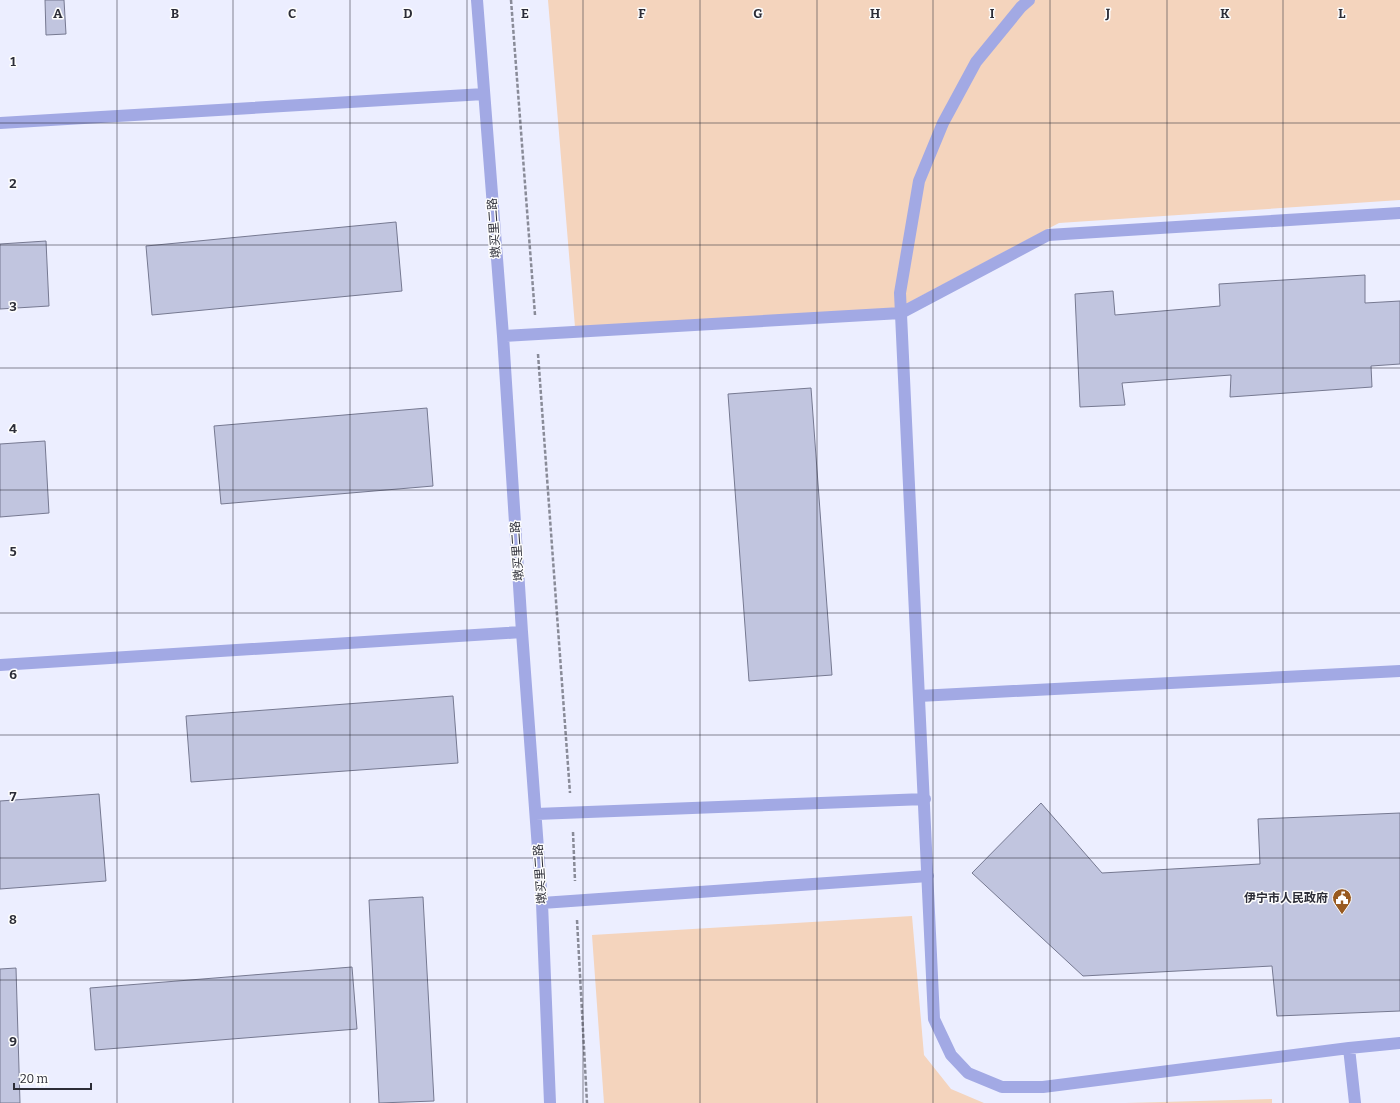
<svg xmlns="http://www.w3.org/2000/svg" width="1400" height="1103" font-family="Bitter,'Noto Sans SC',serif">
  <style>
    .green { fill: #f4d4bd }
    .building { fill: #c1c5df; stroke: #767991 }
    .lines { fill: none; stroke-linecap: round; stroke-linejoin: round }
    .path { stroke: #898b98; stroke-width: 2.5; stroke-dasharray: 4 2; stroke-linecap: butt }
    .minor { stroke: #a2a9e4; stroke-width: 12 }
    .grid { fill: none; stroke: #2c2d37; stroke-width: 1; stroke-opacity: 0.55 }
    .labels { text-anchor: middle; stroke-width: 3; stroke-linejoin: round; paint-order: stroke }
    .street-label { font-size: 12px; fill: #2c2d37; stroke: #fdfdfd }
    .poi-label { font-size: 12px; font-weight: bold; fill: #2c2d37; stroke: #fdfdfd; text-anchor: end }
    .grid-label { font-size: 13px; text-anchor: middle; font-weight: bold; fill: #2c2d37; stroke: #fdfdfd; stroke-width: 3; stroke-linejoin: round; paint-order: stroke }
  </style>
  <rect width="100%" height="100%" fill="#eceeff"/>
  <path class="green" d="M548 0H1400V200L1059 223 885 315 575 327Z
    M912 916 924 1055 951 1089 984 1103H604L592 935Z
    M1272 1099V1103H1125Z"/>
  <path class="building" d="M45 0H64L66 34 46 35Z
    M396 222 402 291 152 315 146 246Z
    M46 241 49 306 0 309V244Z
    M1365 275V303L1400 301V364L1371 366 1372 387 1230 397 1231 375 1122 383 1125 405 1080 407 1075 294 1113 291 1115 315 1220 306 1219 284Z
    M811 388 832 675 749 681 728 394Z
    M427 408 433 486 221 504 214 426Z
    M45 441 49 513 0 517V444Z
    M453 696 458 763 191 782 186 716Z
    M99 794 106 881 0 889V801Z
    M1041 803 1102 873 1260 864 1258 819 1400 813V1011L1277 1016 1272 966 1083 976 972 873Z
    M423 897 434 1101 379 1103 369 900Z
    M352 967 357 1029 95 1050 90 988Z
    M16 968 20 1103H0V969Z"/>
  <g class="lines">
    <path class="path" d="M511 0 535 315
      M538 354 570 793
      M573 832 575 881
      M577 920 587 1103"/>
    <path class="minor" d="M477 0 503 336 522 632 542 903 550 1103
      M1029 0 1021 7 976 62 943 123 919 181 900 293 934 1019 951 1055 968 1073 1002 1087H1043L1349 1048 1400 1043
      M0 123 484 94
      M503 336 901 313 1048 235 1400 213
      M0 665 522 632
      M919 696 1400 671
      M536 814 925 799
      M542 903 928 876
      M1349 1048 1355 1103"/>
  </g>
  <path class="grid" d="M117 0V1103M233 0V1103M350 0V1103M467 0V1103M583 0V1103M700 0V1103M817 0V1103M933 0V1103M1050 0V1103M1167 0V1103M1283 0V1103M0 123H1400M0 245H1400M0 368H1400M0 490H1400M0 613H1400M0 735H1400M0 858H1400M0 980H1400"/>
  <defs>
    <symbol id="civic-pin" viewBox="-11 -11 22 30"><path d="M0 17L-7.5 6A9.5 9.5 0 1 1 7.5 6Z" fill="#985a20" stroke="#fdfdfd"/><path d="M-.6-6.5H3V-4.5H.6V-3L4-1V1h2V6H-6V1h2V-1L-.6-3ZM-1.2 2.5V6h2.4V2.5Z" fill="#fff"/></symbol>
  </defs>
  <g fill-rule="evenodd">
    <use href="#civic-pin" x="1331" y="887" width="22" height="30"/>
  </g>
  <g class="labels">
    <g class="street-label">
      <text transform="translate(494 228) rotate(-94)" y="4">墩买里二路</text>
      <text transform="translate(517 551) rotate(-94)" y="4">墩买里二路</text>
      <text transform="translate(540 874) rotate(-94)" y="4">墩买里二路</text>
    </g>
    <g class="poi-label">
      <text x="1328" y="902">伊宁市人民政府</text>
    </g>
  </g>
  <g class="grid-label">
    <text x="58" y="18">A</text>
    <text x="175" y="18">B</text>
    <text x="292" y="18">C</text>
    <text x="408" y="18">D</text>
    <text x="525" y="18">E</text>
    <text x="642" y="18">F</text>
    <text x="758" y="18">G</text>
    <text x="875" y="18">H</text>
    <text x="992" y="18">I</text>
    <text x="1108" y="18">J</text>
    <text x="1225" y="18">K</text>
    <text x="1342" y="18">L</text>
    <text x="13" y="66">1</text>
    <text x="13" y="188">2</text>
    <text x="13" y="311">3</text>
    <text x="13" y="433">4</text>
    <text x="13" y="556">5</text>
    <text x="13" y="679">6</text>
    <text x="13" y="801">7</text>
    <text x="13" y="924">8</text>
    <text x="13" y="1046">9</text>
  </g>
  <path d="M14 1083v6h77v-6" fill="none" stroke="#2c2d37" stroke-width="2"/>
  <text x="20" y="1083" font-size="12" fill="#2c2d37" stroke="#fdfdfd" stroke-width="3" paint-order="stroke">20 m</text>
</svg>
